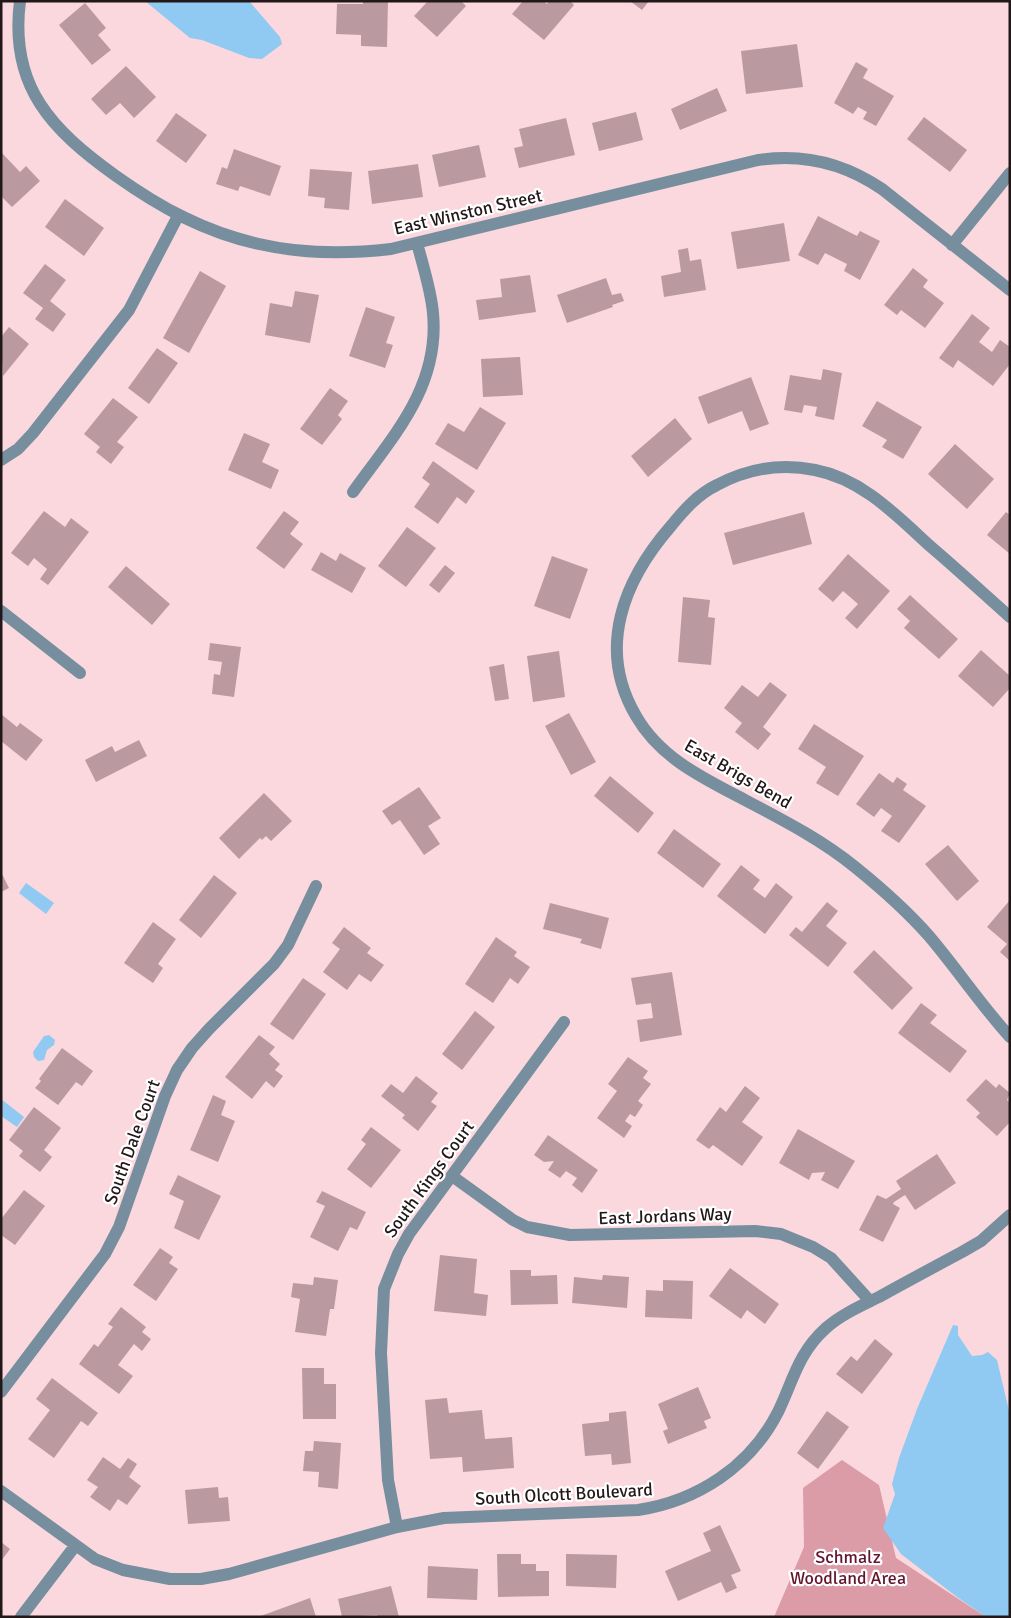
<svg xmlns="http://www.w3.org/2000/svg" width="1011" height="1618" font-family="Signika,sans-serif">
  <style>
    .green { fill: #db9ba7 }
    .water { fill: #90c9f1 }
    .building { fill: #ba9aa0 }
    .lines { fill: none; stroke-linecap: round; stroke-linejoin: round }
    .minor { stroke: #768e9e; stroke-width: 12 }
    .labels { text-anchor: middle; stroke-width: 4.5; stroke-linejoin: round; paint-order: stroke }
    .street-label { font-size: 18px; fill: #221719; stroke: #fff }
    .park-label { font-size: 18px; fill: #63152e; stroke: #fff }
  </style>
  <rect width="100%" height="100%" fill="#fad8de"/>
  <path class="green" d="M842 1460 879 1485 896 1558 986 1617H774L804 1547 803 1488Z"/>
  <path class="water" d="M145 1H249L280 37 282 44 262 59 249 58 202 40 190 38Z
    M26 883 54 903 46 914 19 893Z
    M49 1035 55 1040 54 1045 47 1050 44 1060 38 1061 34 1057 33 1052 44 1036Z
    M1 1099 24 1117 17 1127 1 1116Z
    M953 1325 958 1326V1335L972 1356 982 1355 988 1352 997 1360 1010 1415V1617H986L957 1597 901 1554 883 1528 895 1494 892 1484 899 1458 917 1409Z"/>
  <path class="building" d="M363 1H388L387 47 361 46V35L336 34 337 4H363Z
    M428 1H461L466 6 437 37 414 16Z
    M523 1H543L547 4 549 1H570L574 5 544 40 512 14Z
    M630 1H649L642 10Z
    M85 3 106 28 98 35 111 50 92 65 59 25Z
    M797 44 803 87 746 94 741 51Z
    M856 62 868 69 863 78 894 96 876 126 863 119 867 112 858 107 853 114 834 103Z
    M126 66 156 97 134 118 120 103 106 115 91 99Z
    M717 88 727 111 680 130 671 109Z
    M636 112 643 140 599 151 592 123Z
    M176 113 207 135 186 163 156 141Z
    M924 117 967 150 950 172 907 139Z
    M566 118 575 155 519 168 514 148 523 146 519 129Z
    M479 145 486 177 439 187 432 155Z
    M234 149 281 166 270 196 240 186 238 191 216 184 222 167 227 169Z
    M1 152 20 172 26 166 40 181 12 207 1 196Z
    M418 164 423 197 372 204 368 171Z
    M310 169 352 172 349 210 324 208 325 198 308 196Z
    M65 199 104 228 84 256 45 227Z
    M818 216 857 236 860 231 880 241 860 280 844 271 847 264 825 253 818 265 798 255Z
    M784 223 790 261 737 269 731 232Z
    M688 248 690 261 701 259 706 290 664 297 661 276 681 272 678 250Z
    M45 264 66 280 50 301 66 314 53 332 35 319 43 308 23 293Z
    M913 268 928 280 923 287 944 303 925 328 901 310 897 315 884 305Z
    M200 271 226 286 189 353 163 338Z
    M530 275 536 312 479 320 476 300 502 297 500 279Z
    M606 278 612 295 621 293 624 301 612 305 613 307 567 323 557 295Z
    M295 291 319 295 310 343 265 335 270 303 292 307Z
    M366 307 395 317 386 343 393 345 385 368 349 356Z
    M972 314 990 328 979 342 992 352 1000 340 1010 347V364L993 386 958 360 953 368 939 358Z
    M9 327 29 344 3 376 1 337Z
    M157 348 178 363 149 404 128 388Z
    M520 357 523 395 483 397 481 359Z
    M823 369 842 373 834 420 815 416 817 407 804 405 802 413 784 410 790 375 821 380Z
    M751 377 769 424 750 431 742 411 708 424 698 397Z
    M330 388 348 401 338 415 342 419 322 445 300 429Z
    M113 398 138 417 117 442 124 447 111 464 96 452 100 447 84 434Z
    M877 401 922 427 903 459 882 447 887 440 862 426Z
    M480 407 506 423 477 470 435 444 448 423 464 432Z
    M675 418 692 439 648 477 631 456Z
    M244 433 270 444 262 462 279 470 271 489 228 470Z
    M955 444 994 479 967 509 928 474Z
    M433 461 475 491 466 504 457 497 438 524 414 507 430 484 422 478Z
    M44 511 65 527 71 518 89 532 48 585 40 579 47 569 34 558 28 566 11 553Z
    M284 511 299 522 290 534 303 544 284 569 256 548Z
    M804 512 812 544 733 565 724 533Z
    M1006 512 1010 515V554L987 535Z
    M407 527 436 548 406 587 378 566Z
    M321 552 336 561 340 553 366 568 352 593 311 570Z
    M848 554 890 591 857 629 845 618 858 604 843 591 833 602 818 589Z
    M552 556 588 569 570 619 534 606Z
    M445 565 455 573 439 593 429 585Z
    M126 566 170 604 152 625 108 587Z
    M910 595 958 639 939 659 904 628 910 621 897 609Z
    M683 597 710 600 708 617 715 618 711 665 678 662Z
    M210 643 241 647 234 697 212 694 214 674 220 675 222 662 208 660Z
    M981 650 1010 676V688L993 707 958 676Z
    M559 651 565 697 533 702 527 656Z
    M504 664 509 699 495 701 489 667Z
    M770 682 787 695 763 727 771 734 758 750 735 732 742 723 724 708 742 685 758 697Z
    M569 713 596 762 571 775 545 726Z
    M1 714 17 727 20 723 43 740 26 761 1 741Z
    M814 724 864 756 838 796 816 783 826 767 798 749Z
    M139 740 147 756 96 782 85 760 112 746 115 752Z
    M879 773 893 783 897 777 907 784 903 790 926 806 899 843 881 831 892 816 881 808 874 817 856 804Z
    M610 776 654 813 638 833 594 796Z
    M419 787 441 818 428 826 440 844 424 855 400 820 392 825 382 811Z
    M264 793 292 821 271 841 266 836 262 840 260 838 239 859 219 838Z
    M674 829 721 864 703 888 657 853Z
    M948 845 979 881 957 901 925 864Z
    M741 865 760 880 753 889 765 898 776 883 793 897 765 934 717 896Z
    M1 872 9 888 1 892Z
    M214 875 237 893 201 938 179 920Z
    M1010 900V961L1000 952 1007 944 987 927Z
    M827 902 838 911 826 926 847 943 828 967 789 935 796 927 802 932Z
    M550 903 609 918 601 949 580 943 582 939 543 929Z
    M153 922 176 939 158 964 163 968 153 983 124 963Z
    M344 927 371 948 367 953 384 965 371 982 359 974 347 990 323 972 340 949 332 943Z
    M496 937 517 952 514 956 530 967 518 984 510 978 493 1003 465 984Z
    M874 950 913 988 892 1010 853 972Z
    M672 972 682 1035 640 1042 637 1020 653 1018 651 1003 636 1005 631 978Z
    M303 978 326 994 293 1040 270 1024Z
    M921 1003 937 1015 930 1023 967 1051 950 1073 898 1033Z
    M475 1011 495 1027 462 1070 442 1054Z
    M259 1035 275 1047 269 1054 280 1064 275 1070 283 1076 274 1088 266 1081 252 1099 225 1077Z
    M62 1048 93 1071 82 1086 76 1082 58 1105 35 1088 41 1081 39 1079Z
    M628 1057 648 1071 643 1078 651 1084 638 1101 643 1105 635 1117 630 1114 625 1121 632 1126 624 1138 597 1118 617 1091 608 1084Z
    M416 1076 438 1093 431 1102 437 1106 418 1131 402 1118 405 1115 381 1096 391 1084 403 1093Z
    M986 1079 996 1088 999 1084 1010 1093 1007 1100 1010 1103V1122L997 1136 976 1117 980 1113 966 1100Z
    M745 1086 760 1098 742 1122 763 1137 742 1166 713 1145 709 1149 696 1140 720 1107 726 1112Z
    M213 1095 226 1101 221 1115 235 1121 218 1162 190 1150Z
    M34 1107 61 1128 44 1150 52 1157 40 1172 19 1156 23 1151 9 1140Z
    M371 1127 401 1150 371 1188 347 1169 366 1144 361 1140Z
    M798 1129 855 1161 838 1189 821 1180 825 1172 812 1173 809 1180 779 1163Z
    M548 1135 598 1170 582 1193 572 1185 577 1178 566 1171 560 1178 548 1170 554 1161 544 1162 534 1155Z
    M937 1154 956 1183 915 1210 905 1195 894 1202 893 1204 900 1208 883 1242 859 1230 877 1195 886 1199 901 1189 896 1181Z
    M178 1175 221 1196 199 1240 174 1228 184 1201 169 1194Z
    M24 1190 45 1206 15 1245 1 1235V1219Z
    M322 1191 366 1212 357 1230 350 1227 338 1251 310 1237 325 1206 316 1202Z
    M160 1248 173 1257 169 1263 178 1269 156 1301 133 1285Z
    M440 1255 477 1259 474 1293 488 1295 486 1316 434 1311Z
    M730 1268 779 1304 765 1324 747 1310 741 1319 709 1296Z
    M510 1270H531V1276L557 1275 558 1304 511 1305Z
    M603 1275 629 1277 627 1308 572 1303 574 1277 602 1280Z
    M314 1277 338 1280 334 1309H330L326 1336 295 1332 300 1299 291 1297 293 1283 313 1285Z
    M663 1280 693 1281 692 1319 645 1317 646 1290 663 1291Z
    M121 1307 146 1327 142 1332 151 1339 142 1351 134 1344 118 1365 133 1376 119 1394 79 1364 94 1344 98 1347 113 1327 108 1324Z
    M875 1339 893 1354 862 1394 836 1374 851 1356 857 1361Z
    M302 1368H324V1384H336V1419H303Z
    M52 1378 98 1413 88 1426 81 1421 54 1458 28 1439 50 1410 36 1399Z
    M698 1387 711 1418 704 1421 707 1428 668 1444 663 1431 668 1429 658 1404Z
    M447 1398 449 1413 482 1410 485 1439 512 1437 514 1468 463 1472 462 1457 430 1459 425 1400Z
    M626 1411 631 1463 612 1465 611 1454 585 1456 582 1424 609 1421V1413Z
    M827 1411 849 1427 818 1469 797 1453Z
    M314 1441 341 1443 338 1489 318 1487 319 1472 303 1471 305 1451H313Z
    M103 1457 120 1469 128 1458 137 1464 129 1477 141 1486 127 1505 118 1499 110 1511 90 1497 98 1487 87 1480Z
    M218 1487 219 1498 228 1497 230 1521 188 1524 185 1490Z
    M720 1525 741 1571 731 1575 737 1588 726 1593 721 1582 678 1601 665 1571 711 1551 703 1533Z
    M1 1542 10 1549 1 1561Z
    M497 1554H521V1564H536V1571H549V1596L498 1597Z
    M566 1554 617 1555 616 1588 566 1586Z
    M428 1566 478 1569 477 1600 427 1598Z
    M391 1586 399 1617H378L377 1615 342 1617 338 1599Z
    M310 1598 316 1617H258Z"/>
  <g class="lines">
    <path class="minor" d="M20 1C9 87 52 130 116 176 161 208 205 232 259 244 302 254 347 254 391 249L758 160C804 153 844 163 882 189L1010 290
      M952 245 1010 173
      M1 460 18 449 33 433 129 310 178 216
      M353 492C393 436 440 387 433 313 431 290 423 266 417 243
      M1 611 80 673
      M1010 617C983 593 957 569 930 546 896 515 862 479 815 470 781 463 747 469 717 485 698 494 684 510 671 526 624 580 596 648 636 716 660 758 703 778 745 800 783 820 822 840 855 867 881 888 907 911 929 936 957 969 981 1005 1010 1037
      M452 1176 513 1220 527 1227 570 1235 755 1231 781 1234 813 1247 831 1258 870 1301
      M1 1392 105 1254 119 1227 165 1096 177 1070 192 1048 209 1029 274 964 288 945 316 886
      M1 1491 95 1559 123 1570 170 1579H201L229 1574 397 1527 444 1518 638 1510C697 1501 750 1467 778 1412 793 1381 798 1353 826 1328 842 1314 861 1306 879 1297 906 1282 934 1267 962 1252L981 1241 1010 1215
      M397 1527 388 1480 381 1353 384 1289 398 1254 409 1234 564 1022
      M21 1617 75 1546"/>
  </g>
  <g class="labels">
    <g class="street-label">
      <text transform="translate(468 212) rotate(-13)" y="6">East Winston Street</text>
      <text transform="translate(738 774) rotate(30)" y="6">East Brigs Bend</text>
      <text transform="translate(132 1142) rotate(-70)" y="6">South Dale Court</text>
      <text transform="translate(429 1179) rotate(-54)" y="6">South Kings Court</text>
      <text transform="translate(665 1216) rotate(-2)" y="6">East Jordans Way</text>
      <text transform="translate(564 1494) rotate(-3)" y="6">South Olcott Boulevard</text>
    </g>
    <g class="park-label">
      <text x="848" y="1563">Schmalz<tspan x="848" dy="21">Woodland Area</tspan></text>
    </g>
  </g>
  <rect width="1011" height="1618" fill="none" stroke="#221719" stroke-width="5"/>
</svg>
